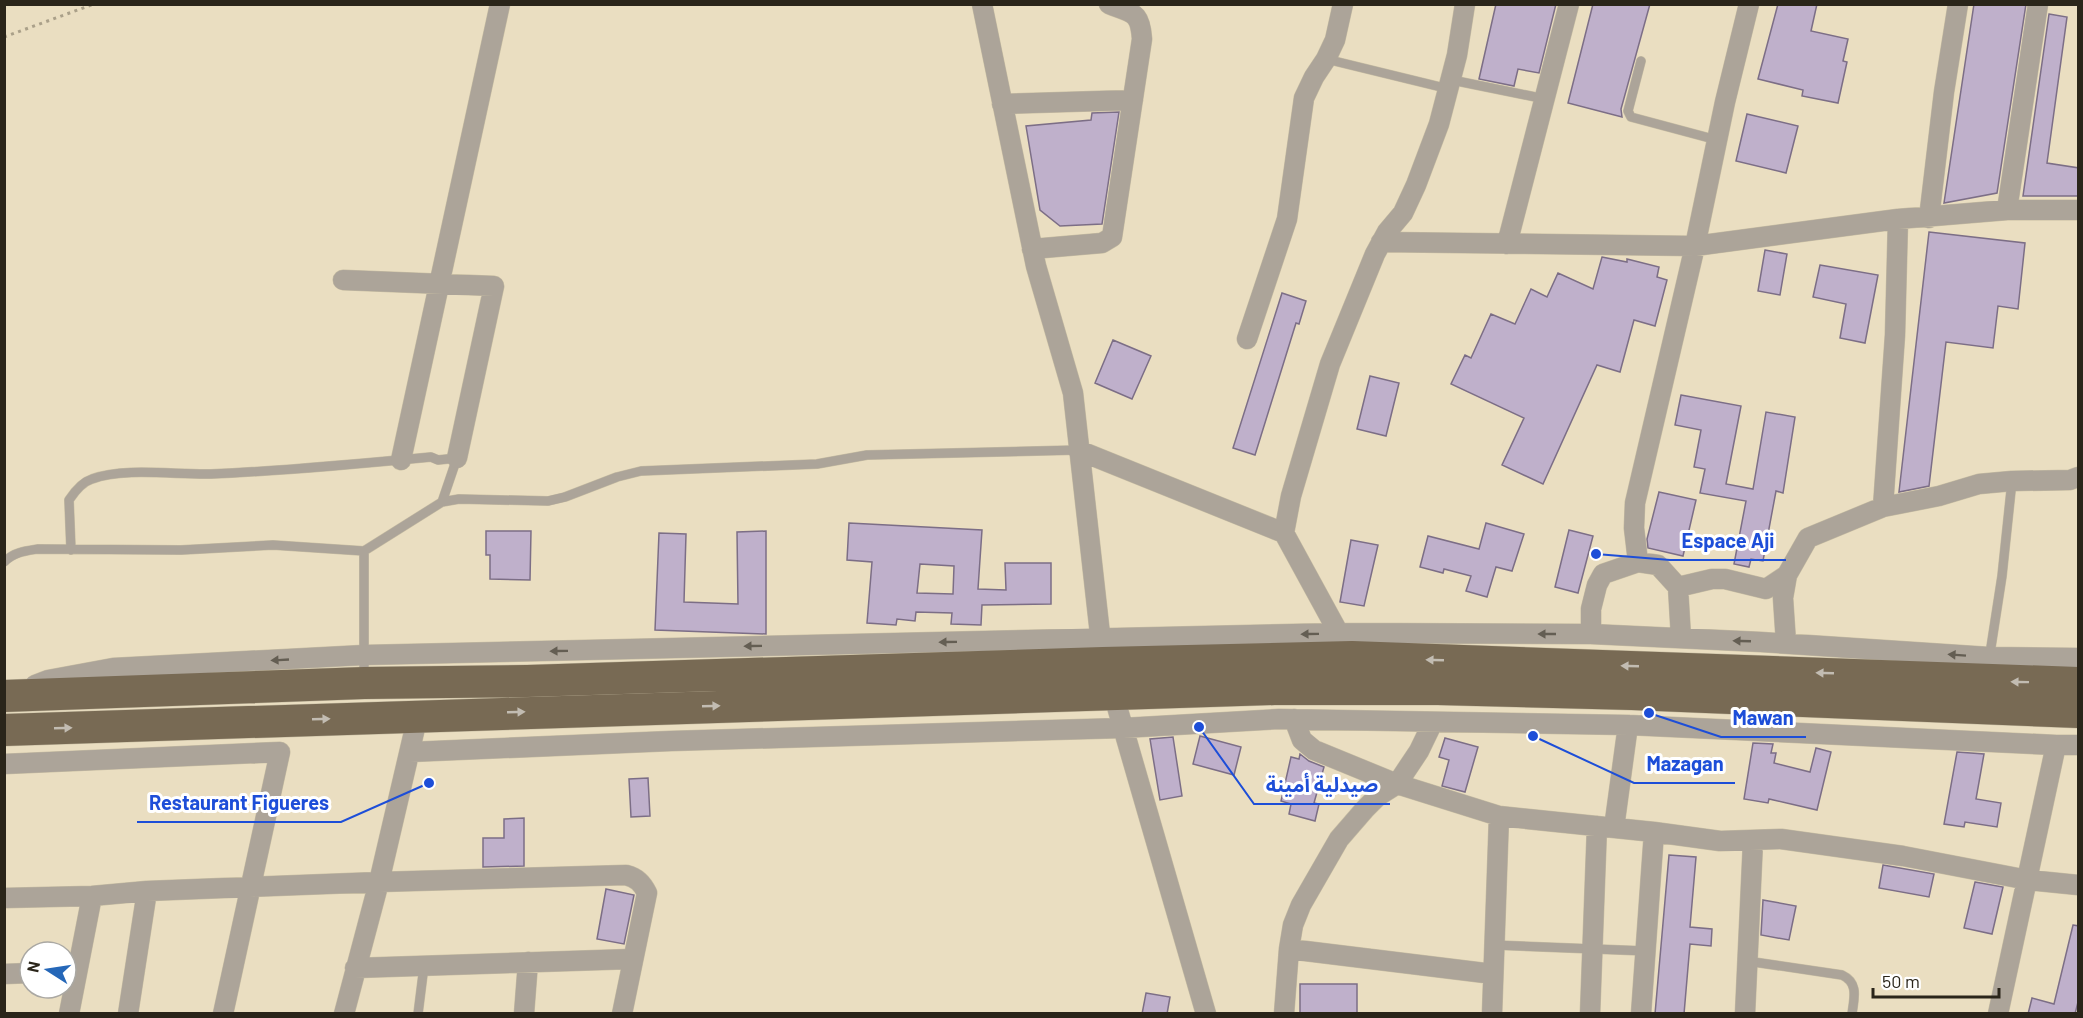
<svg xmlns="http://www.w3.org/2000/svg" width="2083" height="1018" font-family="Barlow,'Noto Sans Arabic',sans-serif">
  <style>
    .building { fill: #bfb0cb; stroke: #7c6e86; stroke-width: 1.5; fill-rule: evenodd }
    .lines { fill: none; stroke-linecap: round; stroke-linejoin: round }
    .service-casing { stroke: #c7bda3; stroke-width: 10 }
    .minor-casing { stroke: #c7bda3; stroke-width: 21 }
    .trunk-casing { stroke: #c7bda3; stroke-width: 33 }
    .path { stroke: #aaa089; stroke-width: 3; stroke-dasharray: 3 4.5; stroke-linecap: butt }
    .service { stroke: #aca499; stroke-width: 9 }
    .minor { stroke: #aca499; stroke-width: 20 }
    .trunk { stroke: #786a54; stroke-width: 32 }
    .oneway { fill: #645e53 }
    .oneway2 { fill: #c2bcb2 }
    .leader { fill: none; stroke: #1d4ed8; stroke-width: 2 }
    .callout-dot { fill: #1d4ed8; stroke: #fff; stroke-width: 2 }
    .callout-label { font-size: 20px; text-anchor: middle; font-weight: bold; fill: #1d4ed8; stroke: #fff; stroke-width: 6; stroke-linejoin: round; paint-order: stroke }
  </style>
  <rect width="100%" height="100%" fill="#eadec1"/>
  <path class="building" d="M1496 4H1556L1539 73 1518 69 1514 86 1479 79Z
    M1593 4H1650L1621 109 1622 117 1568 103Z
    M1778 4H1817L1811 31 1848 39 1843 61 1847 62 1838 103 1802 96 1803 90 1758 79Z
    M1974 4H2026L1997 193 1944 203Z
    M2049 14 2067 17 2047 163 2079 168V196H2023Z
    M1119 112 1102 224 1060 226 1040 210 1026 126 1091 120 1092 113Z
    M1747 114 1798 126 1786 173 1736 161Z
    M1929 232 2025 243 2018 309 1998 306 1993 348 1946 342 1929 486 1899 492Z
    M1765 250 1787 254 1780 295 1758 291Z
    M1602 257 1627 262V259L1659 267 1657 277 1667 280 1655 326 1634 320 1620 372 1597 365 1543 484 1502 465 1524 418 1451 384 1465 355 1471 358 1491 314 1515 324 1531 289 1547 297 1558 273 1593 289Z
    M1820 265 1878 275 1865 343 1840 338 1846 304 1813 297Z
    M1282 293 1306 301 1299 324 1296 323 1255 455 1233 448Z
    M1113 340 1151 356 1132 399 1095 383Z
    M1370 376 1399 383 1386 436 1357 429Z
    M1681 395 1741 406 1726 484 1753 489 1766 412 1795 417 1783 493 1776 491 1763 561 1751 559 1749 567 1734 564 1746 501 1700 493 1705 469 1694 467 1701 430 1675 425Z
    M1659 492 1696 500 1683 556 1648 548 1647 539Z
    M849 523 982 530 978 589 1006 590 1005 563H1051V604L982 605 981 625 951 624 952 613 916 612 915 621 897 619 896 625 867 623 872 562 847 560ZM920 564 954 566 953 594 917 593Z
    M1486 523 1524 534 1512 571 1496 567 1487 597 1466 591 1471 576 1444 569 1443 573 1420 567 1428 536 1479 549Z
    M1569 530 1593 536 1578 593 1555 587Z
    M486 531H531L530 580 490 579V555H486Z
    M766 531V634L655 630 659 533 686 534 684 602 738 604 737 532Z
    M1351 540 1378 545 1364 606 1340 602Z
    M1200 736 1241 747 1234 775 1193 764Z
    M1173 737 1182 796 1160 800 1150 739Z
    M1445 738 1478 747 1465 792 1442 786 1449 760 1439 757Z
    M1753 743 1773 744 1771 753H1776L1774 763 1810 772 1816 748 1831 752 1817 810 1769 799 1768 803 1744 799Z
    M1957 752 1984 754 1976 799 2001 803 1997 827 1965 822 1964 827 1944 824Z
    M1300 754 1309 761 1324 767 1314 803 1319 804 1315 821 1289 814 1291 804 1281 801 1291 757 1299 759Z
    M648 778 650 816 631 817 629 779Z
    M524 818V866L483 867V838H504V819Z
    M1669 855 1696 857 1690 927 1712 929 1711 946 1690 944 1684 1014H1655Z
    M1883 865 1934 874 1929 897 1879 888Z
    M1975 882 2003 887 1992 934 1964 928Z
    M606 889 634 895 624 944 597 939Z
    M1763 900 1796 906 1789 940 1761 935Z
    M2073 925 2079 926V998L2075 1014H2028L2032 998 2054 1004Z
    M1300 984H1357V1014H1300Z
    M1146 993 1170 997 1167 1014H1142Z"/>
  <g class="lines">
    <defs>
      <path id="service" d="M1326 59 1449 89
        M1641 61 1628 111 1631 117 1717 140
        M1452 80 1545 99
        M71 550 69 500C75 491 82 482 92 479 124 467 176 475 211 474 285 471 358 464 431 457L438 460 457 458 442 502
        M4 562C14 552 25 551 38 549L181 550 273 545 364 551
        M1989 660 2002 576 2012 481
        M364 678V551L442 502 459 499 548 501 565 497 617 477 641 471 817 464 867 455 1078 450
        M1494 945 1646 951
        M1747 961 1842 975C1859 983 1854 998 1852 1014
        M418 1014 424 966"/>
      <path id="minor" d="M982 4 1036 266 1073 393 1102 652
        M1002 104 1133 100
        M2007 210 2038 4
        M1929 218 1944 92 1958 4
        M1381 242 1695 246 1898 219 2007 210H2078
        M1507 244 1569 4
        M1032 249 1102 243 1112 237 1142 39C1140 11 1133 14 1109 4
        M343 280 494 286 457 458
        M1247 339 1287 219 1304 98 1314 77 1326 59 1335 40 1343 4
        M1078 450 1284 533 1343 641
        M401 460 500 4
        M1883 507 1895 335 1898 219
        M1284 533 1291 496 1330 364 1375 254 1387 232 1403 213 1416 185 1439 124 1457 55 1465 4
        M1638 562 1634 528 1635 503 1695 246 1725 102 1749 4
        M1678 587 1712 579H1725L1766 589 1787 575
        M1591 634V609L1597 585 1603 574 1638 562 1658 565 1678 587 1681 638
        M1786 643 1783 598 1787 575 1808 538 1883 507 1939 496 1979 484 2012 481 2070 480 2078 477
        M35 685 48 680 113 668 364 655 1339 633 1591 634 1761 642 1989 657 2078 658
        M1111 686 1206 1014
        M1294 719 1302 740 1314 750 1397 784 1499 816 1654 832 1720 841 1781 839 1903 856 2028 880 2078 885
        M410 752 671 741 1123 728 1279 719 1628 725 2056 745
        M4 764 280 752 223 1014
        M1614 828 1628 725
        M4 898 92 896 147 891 379 882 626 875C637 878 642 883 647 893L622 1014
        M1289 949 1493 974
        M355 968 632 959
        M4 974 30 973
        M69 1014 92 896
        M128 1014 147 891
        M344 1014 379 882 418 715
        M524 1014 528 962
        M1284 1014 1289 949 1293 925 1301 905 1339 839 1365 809 1378 796 1397 784 1419 751 1433 722
        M1492 1014 1499 816
        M1590 1014 1597 826
        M1641 1014 1654 832
        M1745 1014 1753 841
        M1998 1014 2056 745H2078"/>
      <path id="trunk" d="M4 696 364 683 527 681 1103 663 1352 657 2078 683
        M4 730 1274 689H1438L1632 694 2078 712"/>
    </defs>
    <use href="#service" class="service-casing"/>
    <use href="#minor" class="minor-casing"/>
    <use href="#trunk" class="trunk-casing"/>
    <path class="path" d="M4 37 94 4"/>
    <use href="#service" class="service"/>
    <use href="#minor" class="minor"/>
    <use href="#trunk" class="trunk"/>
  </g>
  <defs><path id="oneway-solid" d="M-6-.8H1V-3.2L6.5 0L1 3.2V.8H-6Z" transform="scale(1.5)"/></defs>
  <g class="oneway">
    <use href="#oneway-solid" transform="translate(1310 634) rotate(179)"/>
    <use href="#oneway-solid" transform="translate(1547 634) rotate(-180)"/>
    <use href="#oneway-solid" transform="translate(1742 641) rotate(-178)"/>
    <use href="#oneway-solid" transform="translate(948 642) rotate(179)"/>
    <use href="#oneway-solid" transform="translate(753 646) rotate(179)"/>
    <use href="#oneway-solid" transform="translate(559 651) rotate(179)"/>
    <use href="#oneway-solid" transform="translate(1957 655) rotate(-176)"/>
    <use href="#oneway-solid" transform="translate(280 660) rotate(177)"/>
  </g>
  <g class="oneway2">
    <use href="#oneway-solid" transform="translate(1435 660) rotate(-178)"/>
    <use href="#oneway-solid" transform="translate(1630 666) rotate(-178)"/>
    <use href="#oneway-solid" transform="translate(1825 673) rotate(-178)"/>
    <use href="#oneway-solid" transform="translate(2020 682) rotate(-179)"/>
    <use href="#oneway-solid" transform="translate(711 706) rotate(-2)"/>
    <use href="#oneway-solid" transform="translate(516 712) rotate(-2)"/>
    <use href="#oneway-solid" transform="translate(321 719) rotate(-2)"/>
    <use href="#oneway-solid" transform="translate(63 728) rotate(-2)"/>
  </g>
  <path class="leader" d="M1596 554L1670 560H1786M1649 713L1721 737H1806M1533 736L1634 783H1735M1199 727L1254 804H1390M429 783L341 822H137"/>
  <g class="callout-dot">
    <circle cx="1596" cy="554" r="6"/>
    <circle cx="1649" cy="713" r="6"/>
    <circle cx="1533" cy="736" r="6"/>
    <circle cx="1199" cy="727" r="6"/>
    <circle cx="429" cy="783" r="6"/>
  </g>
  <g class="callout-label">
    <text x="1728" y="548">Espace Aji</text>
    <text x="1763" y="725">Mawan</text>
    <text x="1685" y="771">Mazagan</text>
    <text x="1322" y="792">صيدلية أمينة</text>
    <text x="239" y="810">Restaurant Figueres</text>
  </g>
  <rect width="2083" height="1018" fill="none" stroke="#2a251a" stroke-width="12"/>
  <g transform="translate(48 970) rotate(282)"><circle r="28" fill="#ffffff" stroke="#aaa8a3" stroke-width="1.5"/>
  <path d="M0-4.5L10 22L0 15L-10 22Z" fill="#2567b8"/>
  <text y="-9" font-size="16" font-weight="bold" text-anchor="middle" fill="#2a251a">N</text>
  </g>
  <path d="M1873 988v9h126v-9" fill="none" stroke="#2a251a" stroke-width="3"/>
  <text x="1882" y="988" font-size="18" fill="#2a251a" stroke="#ffffff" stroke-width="4.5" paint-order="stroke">50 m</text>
</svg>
